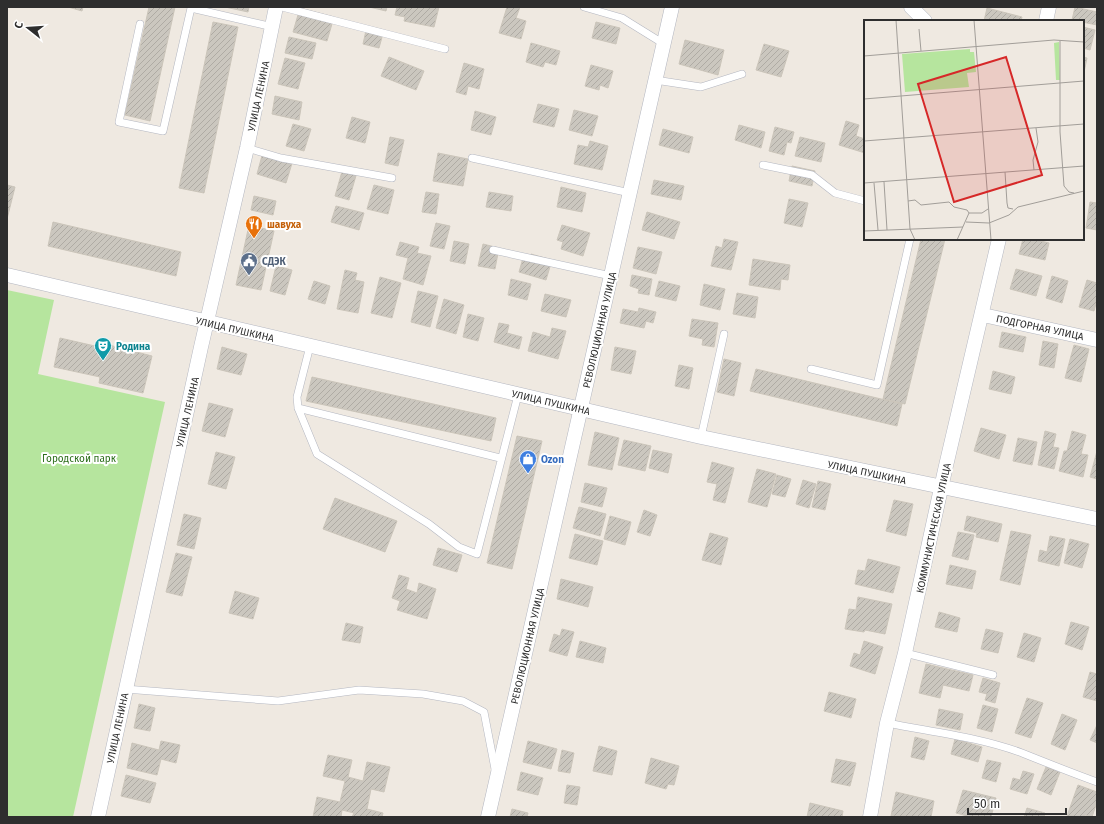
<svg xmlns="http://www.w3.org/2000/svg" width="1104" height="824" font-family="'Fira Sans',sans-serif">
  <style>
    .grass { fill: #b6e59e }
    .building { fill: url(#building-hatch); stroke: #cbc5ba }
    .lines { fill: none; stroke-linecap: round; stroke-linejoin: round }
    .service-casing { stroke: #b4b7c1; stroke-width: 8 }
    .minor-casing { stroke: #b4b7c1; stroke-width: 15 }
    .service { stroke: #fff; stroke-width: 7 }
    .minor { stroke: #fff; stroke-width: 14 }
    .labels { text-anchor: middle; stroke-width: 4; stroke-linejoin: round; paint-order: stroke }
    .street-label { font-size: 10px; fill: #2e2e2e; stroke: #fff }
    .food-label { font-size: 10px; font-weight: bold; fill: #c56008; stroke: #fff; text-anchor: start }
    .service-label { font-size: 10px; font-weight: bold; fill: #4e5e75; stroke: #fff; text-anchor: start }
    .culture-label { font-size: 10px; font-weight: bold; fill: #0d838f; stroke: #fff; text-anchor: start }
    .park-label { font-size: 10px; fill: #2c6e1b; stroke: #fff }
    .shop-label { font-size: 10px; font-weight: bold; fill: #366cbe; stroke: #fff; text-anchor: start }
    .inset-road { fill: none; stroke: #a29e99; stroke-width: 1 }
    .view { fill: #d62828; fill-opacity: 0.15; stroke: #d62828; stroke-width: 2 }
    .inset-edge { fill: none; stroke: #2e2e2e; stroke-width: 2 }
  </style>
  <defs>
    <pattern id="building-hatch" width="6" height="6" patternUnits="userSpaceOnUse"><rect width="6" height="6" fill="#cbc7bf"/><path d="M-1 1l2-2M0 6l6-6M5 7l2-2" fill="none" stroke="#afaba4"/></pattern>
  </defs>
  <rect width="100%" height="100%" fill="#efe9e1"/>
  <path class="grass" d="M7 290 54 300 38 374 165 402 73 817H7Z"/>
  <path class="building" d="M68 7H83L82 11Z
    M149 7H175L150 121 125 115Z
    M225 7H249L248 12Z
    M369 7H387L386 11Z
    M397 7H439L434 27 404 21 405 17 395 15Z
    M507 7H520L516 18 526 21 521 39 499 33Z
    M1075 7 1097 12V25L1072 20Z
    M300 8 334 17 327 41 293 32Z
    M987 8 1022 17 1021 21H984Z
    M213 22 238 27 204 193 179 188Z
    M596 22 620 28 616 44 592 38Z
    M367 26 384 30 379 48 363 44Z
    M1083 27 1095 30 1090 50 1083 48Z
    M289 37 316 43 312 59 285 53Z
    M685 40 724 50 718 75 679 64Z
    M531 43 560 51 556 65 545 62 543 67 526 62Z
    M764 44 789 51 781 77 756 70Z
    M389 57 424 71 416 90 381 76Z
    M1083 57 1087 58 1083 77Z
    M285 58 305 63 298 89 278 84Z
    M464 63 484 69 479 89 468 86 466 95 456 92Z
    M591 65 613 71 608 88 600 85 599 90 585 86Z
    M275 96 302 102 299 120 272 114Z
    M538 104 559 109 554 127 533 122Z
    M574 110 598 116 592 136 569 130Z
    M475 111 496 117 491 135 471 130Z
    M352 117 370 122 365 143 346 138Z
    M846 121 859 125 856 136 865 139V153L839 145Z
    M293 124 311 129 304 151 286 146Z
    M739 125 765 132 761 148 735 140Z
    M775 127 794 132 791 143 787 142 784 155 769 151Z
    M663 129 693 137 689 153 659 145Z
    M390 137 404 140 398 166 385 163Z
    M800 137 825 143 821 162 795 156Z
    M590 141 608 146 602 170 574 164 578 145 588 147Z
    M263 152 293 160 286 183 257 174Z
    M438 153 468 159 463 186 433 181Z
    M792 166 815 171 812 186 789 181Z
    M343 168 357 172 349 200 335 196Z
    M654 180 684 186 681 200 651 194Z
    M7 185 15 187 7 219Z
    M374 185 394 190 388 214 367 209Z
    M561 187 586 193 582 212 557 207Z
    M426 192 439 194 436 214 422 212Z
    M489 192 513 196 511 211 486 207Z
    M254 196 276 201 273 215 251 210Z
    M789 199 808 203 802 227 784 223Z
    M1090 202 1097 203V230L1086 228Z
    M336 206 364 213 359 230 331 222Z
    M647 212 680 222 674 239 642 230Z
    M53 222 181 252 176 276 48 246Z
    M436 223 450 226 444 249 430 246Z
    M249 225 274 231 261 290 236 285Z
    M562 225 590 233 583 256 561 249 563 242 557 240Z
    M724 239 738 242 731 270 711 266 716 246 722 248Z
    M921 239H945L905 404 883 399Z
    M1023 239H1033L1049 243 1045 260 1019 254Z
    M454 241 469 244 465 264 450 261Z
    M400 242 419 247 417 253 431 256 423 285 403 279 408 258 396 255Z
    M483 244 499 248 495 269 478 266Z
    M638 247 662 252 656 274 633 268Z
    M531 254 552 260 546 280 519 272 523 258 530 260Z
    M753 259 790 265 788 280 781 279 780 290 749 285Z
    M276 266 292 270 285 295 270 291Z
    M1016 269 1042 276 1036 296 1010 289Z
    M345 270 357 273 355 280 364 282 358 313 337 309Z
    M632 275 652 279 649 295 638 293 639 289 630 286Z
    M1052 276 1068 281 1062 303 1046 298Z
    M380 277 401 283 392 318 371 313Z
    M511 279 531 284 527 300 508 295Z
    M1087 280 1097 283V300L1094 311 1079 307Z
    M314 281 330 286 325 304 308 299Z
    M659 281 680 286 676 301 655 296Z
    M704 284 725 289 720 310 700 305Z
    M418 291 438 296 430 327 411 322Z
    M737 293 758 297 755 318 733 314Z
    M545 294 571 300 566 317 541 311Z
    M444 299 464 305 456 334 436 328Z
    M639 308 656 312 653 323 646 321 644 328 620 323 623 309 638 312Z
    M468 314 484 318 478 341 463 337Z
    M692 319 718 323 714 347 702 345 703 339 689 336Z
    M499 323 509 325 507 333 522 337 519 349 494 342Z
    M552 328 566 331 558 359 528 351 533 332 550 337Z
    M1002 332 1026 337 1023 352 999 347Z
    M60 338 108 349 109 345 152 356 143 393 99 383 100 377 54 367Z
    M1043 341 1058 344 1054 368 1039 365Z
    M1074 345 1089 349 1081 382 1065 378Z
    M222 347 247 354 241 375 217 369Z
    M615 347 636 351 631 374 611 370Z
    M724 359 741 363 734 396 717 392Z
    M679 365 693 368 689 389 675 386Z
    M756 369 902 404 897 426 750 391Z
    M993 371 1015 377 1011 394 989 389Z
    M312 377 496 418 491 441 306 401Z
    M209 403 233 409 225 437 202 431Z
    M981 428 1006 435 999 459 974 451Z
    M1045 431 1056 434 1053 447 1059 448 1054 469 1038 465Z
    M1072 431 1086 435 1081 454 1088 455 1083 477 1059 471 1064 451H1067Z
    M595 432 619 438 612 470 588 465Z
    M517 436 542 441 512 569 487 563Z
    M1018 438 1037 442 1032 465 1013 461Z
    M624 440 651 446 645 471 618 465Z
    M653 450 672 454 668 473 649 468Z
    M1097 451V479L1090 477Z
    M216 452 235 457 226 489 208 484Z
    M712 462 734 468 725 503 713 500 717 484 707 482Z
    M757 469 776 474 767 507 748 502Z
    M777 475 791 479 785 497 772 494Z
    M803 480 816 484 809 508 796 504Z
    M818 481 831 484 825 510 812 507Z
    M585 483 607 488 602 507 581 502Z
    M335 498 397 521 385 552 323 529Z
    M894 500 913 504 906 536 886 531Z
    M579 507 606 514 600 536 573 528Z
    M644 510 657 515 650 536 637 532Z
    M184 514 201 518 194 549 177 545Z
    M610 516 631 522 625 545 604 539Z
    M967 516 1002 524 998 542 976 537 977 533 964 530Z
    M1011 531 1031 535 1020 585 1000 580Z
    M958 532 974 535 968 560 952 556Z
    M710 533 728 538 721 565 702 560Z
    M575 534 603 541 597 565 569 558Z
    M1050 536 1065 539 1059 566 1038 561 1040 550 1047 552Z
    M1070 539 1089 544 1082 568 1064 563Z
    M438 548 462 555 457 572 433 565Z
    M176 553 192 557 182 596 166 592Z
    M868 559 900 567 893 593 855 584 858 570 865 571Z
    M950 565 976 571 972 589 946 584Z
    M399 575 409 578 406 589 417 593 419 583 436 589 427 619 397 610 400 601 392 598Z
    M561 579 593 587 588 607 557 599Z
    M235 591 259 598 253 619 229 613Z
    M858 597 892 604 885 634 865 630 864 632 845 629 849 609 856 610Z
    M939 612 960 618 957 632 935 627Z
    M1071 622 1089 627 1082 650 1065 644Z
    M346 623 363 627 360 643 342 640Z
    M562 629 574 632 567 656 549 651 554 634 560 636Z
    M986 629 1003 633 998 653 981 649Z
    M1024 633 1041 638 1034 662 1017 657Z
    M580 641 606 648 603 663 576 657Z
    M864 641 883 647 875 674 850 666 854 653 860 655Z
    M926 664 973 675 969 691 943 685 940 698 919 693Z
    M1090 672 1097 674V701L1083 697Z
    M983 678 1000 683 995 703 985 700 987 694 979 692Z
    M829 692 856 699 851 718 824 711Z
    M1027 698 1043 703 1031 738 1015 733Z
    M139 704 155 708 150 731 134 728Z
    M983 705 998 709 992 732 977 728Z
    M939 709 963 714 960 730 936 725Z
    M1062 714 1077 720 1065 750 1051 744Z
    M1097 725V743L1090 740Z
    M915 737 929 741 924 760 911 757Z
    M955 739 982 747 978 762 951 754Z
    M161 741 180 745 176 763 161 759 157 775 127 768 132 743 159 750Z
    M528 741 557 749 551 769 523 762Z
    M599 746 617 751 612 775 593 771Z
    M562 750 574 753 570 773 558 771Z
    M328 755 352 760 348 777 363 781 367 762 390 767 384 792 371 789 367 809 383 813 382 817H352L354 813 342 810 341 817H313L317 797 340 802 345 781 323 776Z
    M651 758 679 766 674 785 668 784 666 789 645 783Z
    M836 759 856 763 850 786 831 782Z
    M987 760 1001 763 996 782 982 778Z
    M1046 767 1060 772 1051 795 1037 789Z
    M1023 771 1034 774 1027 794 1010 789 1013 778 1020 780Z
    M521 772 543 778 538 795 517 790Z
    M126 775 156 783 150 803 121 796Z
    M567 785 580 787 577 805 564 803Z
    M1078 785 1097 792V802L1092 817 1085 815 1084 817 1067 816Z
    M963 790 996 798 991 817H971L956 813Z
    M896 792 934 801 931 817 891 816Z
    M810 803 843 811 842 817H807Z
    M1027 808 1045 813 1044 817H1024Z
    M512 809 528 813 527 817H510Z"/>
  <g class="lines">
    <defs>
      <path id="service" d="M282 7 445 49
        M584 7 622 18 664 44
        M140 24 119 122 163 131 191 8 273 27
        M655 80 701 87 742 74
        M247 148 281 158 392 178
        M472 158 630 193
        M763 165 812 175 835 193 865 201
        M493 250 611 276
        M310 346 297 397 298 408 317 454 429 524 459 547 477 554 518 395
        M811 369 877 385 910 239
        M298 408 500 458
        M701 437 724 334
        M905 653 993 675
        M125 689 278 701 359 690 423 694 463 701 484 712 495 769
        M887 723C932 732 979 737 1022 753 1047 763 1072 773 1097 782"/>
      <path id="minor" d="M911 7 925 21
        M1046 21 1049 7
        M7 275 701 437 1097 519
        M983 315 1097 340
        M98 817 201 347 247 148 276 7
        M488 817 672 7
        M870 817 887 723 905 653 945 470 999 239"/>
    </defs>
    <use href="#service" class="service-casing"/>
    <use href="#minor" class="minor-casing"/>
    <use href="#service" class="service"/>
    <use href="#minor" class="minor"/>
  </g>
  <defs>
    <symbol id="restaurant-pin" viewBox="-11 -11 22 30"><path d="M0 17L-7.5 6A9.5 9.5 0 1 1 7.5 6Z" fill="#e8710a" stroke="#fff"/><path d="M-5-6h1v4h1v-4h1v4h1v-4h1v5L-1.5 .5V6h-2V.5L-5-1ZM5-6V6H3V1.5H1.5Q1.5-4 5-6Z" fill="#fff"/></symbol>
    <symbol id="civic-pin" viewBox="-11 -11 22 30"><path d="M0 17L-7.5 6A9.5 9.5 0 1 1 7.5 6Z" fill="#5c6f8a" stroke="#fff"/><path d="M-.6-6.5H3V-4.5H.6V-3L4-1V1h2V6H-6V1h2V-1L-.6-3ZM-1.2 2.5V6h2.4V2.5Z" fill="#fff"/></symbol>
    <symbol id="theatre-pin" viewBox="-11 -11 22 30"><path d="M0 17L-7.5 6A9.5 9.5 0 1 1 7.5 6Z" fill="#0f9aa8" stroke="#fff"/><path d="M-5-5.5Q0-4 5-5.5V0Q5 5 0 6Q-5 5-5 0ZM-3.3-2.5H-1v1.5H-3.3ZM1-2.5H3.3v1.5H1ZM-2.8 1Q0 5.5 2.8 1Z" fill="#fff"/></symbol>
    <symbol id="shop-pin" viewBox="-11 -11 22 30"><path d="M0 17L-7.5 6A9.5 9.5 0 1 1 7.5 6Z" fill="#3f7fe0" stroke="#fff"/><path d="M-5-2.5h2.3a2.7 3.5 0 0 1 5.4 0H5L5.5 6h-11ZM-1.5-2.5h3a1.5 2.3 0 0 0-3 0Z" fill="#fff"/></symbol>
  </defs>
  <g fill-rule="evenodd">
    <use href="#restaurant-pin" x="244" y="214" width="20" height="27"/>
    <use href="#civic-pin" x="239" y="251" width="20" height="27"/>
    <use href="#theatre-pin" x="93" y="336" width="20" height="27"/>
    <use href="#shop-pin" x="518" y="449" width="20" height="27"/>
  </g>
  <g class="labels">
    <g class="street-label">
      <text transform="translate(258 96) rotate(-78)" y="4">УЛИЦА ЛЕНИНА</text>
      <text transform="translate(1040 327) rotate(12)" y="4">ПОДГОРНАЯ УЛИЦА</text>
      <text transform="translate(235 329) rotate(13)" y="4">УЛИЦА ПУШКИНА</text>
      <text transform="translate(599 330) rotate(-77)" y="4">РЕВОЛЮЦИОННАЯ УЛИЦА</text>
      <text transform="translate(551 402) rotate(13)" y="4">УЛИЦА ПУШКИНА</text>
      <text transform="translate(187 412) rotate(-77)" y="4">УЛИЦА ЛЕНИНА</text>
      <text transform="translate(867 472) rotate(12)" y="4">УЛИЦА ПУШКИНА</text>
      <text transform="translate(933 528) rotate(-78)" y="4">КОММУНИСТИЧЕСКАЯ УЛИЦА</text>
      <text transform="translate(527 646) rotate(-77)" y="4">РЕВОЛЮЦИОННАЯ УЛИЦА</text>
      <text transform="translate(117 728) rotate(-78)" y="4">УЛИЦА ЛЕНИНА</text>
    </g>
    <g class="food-label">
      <text x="267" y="228">шавуха</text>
    </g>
    <g class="service-label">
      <text x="262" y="265">СДЭК</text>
    </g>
    <g class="culture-label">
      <text x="116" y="350">Родина</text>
    </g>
    <g class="park-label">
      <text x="79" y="462">Городской парк</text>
    </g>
    <g class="shop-label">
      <text x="541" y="463">Ozon</text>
    </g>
  </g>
  <g transform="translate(864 20)">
    <rect width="220" height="220" fill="#efe9e1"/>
    <path d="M195 22 196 60H192L190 23ZM106 29V32H110L112 52 103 53 105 67 41 72 38 34Z" fill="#b6e59e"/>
    <path class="inset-road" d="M32 0 46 209 51 220M110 0 127 220M55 9 57 31M196 21V112L200 166 205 172 210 173M0 36 190 20 220 22M0 79 220 61M0 121 220 104M170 150 169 140 174 122 172 108M141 152 143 183 144 188 149 189M20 162 23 210M0 163 220 146M10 163 14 210M44 181 51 180 57 185 85 182 90 187 103 190 105 193M102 202 125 203 145 195 154 187 220 171M0 211 99 207M93 220 105 193H118L124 189"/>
    <path class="view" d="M142 37 178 155 90 182 54 64Z"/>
    <rect width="220" height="220" class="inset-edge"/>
  </g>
  <rect width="1104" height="824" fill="none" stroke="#2e2e2e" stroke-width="16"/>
  <g transform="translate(28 28) rotate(287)" stroke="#ffffff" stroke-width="3" paint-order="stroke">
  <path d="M0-3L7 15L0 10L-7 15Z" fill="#2e2e2e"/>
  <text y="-6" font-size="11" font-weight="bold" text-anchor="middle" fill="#2e2e2e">С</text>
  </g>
  <path d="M968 808v6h98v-6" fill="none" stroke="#2e2e2e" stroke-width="2"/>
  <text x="974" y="808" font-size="12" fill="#2e2e2e" stroke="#ffffff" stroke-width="3" paint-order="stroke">50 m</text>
</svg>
